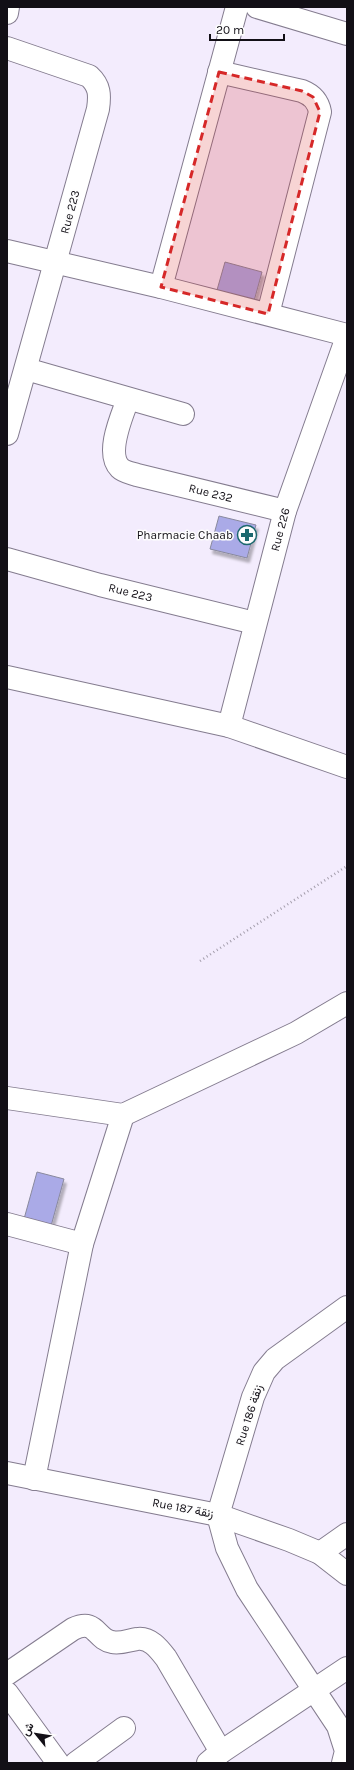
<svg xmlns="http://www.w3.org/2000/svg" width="354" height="1770" font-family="Karla,Vazirmatn,sans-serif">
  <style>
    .building { fill: #aaaae7; stroke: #89899d; filter: url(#shadow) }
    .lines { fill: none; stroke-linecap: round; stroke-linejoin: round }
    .minor-casing { stroke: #847c8f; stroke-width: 24 }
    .path { stroke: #a49eac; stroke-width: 2.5; stroke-dasharray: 1 3; stroke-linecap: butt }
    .minor { stroke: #fff; stroke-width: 22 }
    .marked { fill: #d62828; fill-opacity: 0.2; stroke: #d62828; stroke-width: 3; stroke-dasharray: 8 5; stroke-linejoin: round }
    .labels { text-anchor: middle; stroke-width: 3; stroke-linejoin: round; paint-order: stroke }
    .street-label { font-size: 12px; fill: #120f16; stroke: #fdfdfd }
    .poi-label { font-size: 12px; fill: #120f16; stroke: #fdfdfd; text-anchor: end }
  </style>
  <defs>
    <filter id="shadow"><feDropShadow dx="2.5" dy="4.5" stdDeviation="1" flood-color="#0004"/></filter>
  </defs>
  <rect width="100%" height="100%" fill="#f3ecfd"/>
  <path class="building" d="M225 262 262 272 254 301 217 290Z
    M219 516 256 525 247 558 210 549Z
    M37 1172 64 1179 51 1226 24 1219Z"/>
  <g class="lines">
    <defs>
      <g id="minor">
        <path d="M257 7 347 34"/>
        <path d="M7 13 8 7"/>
        <path d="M7 48 89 76C100 86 100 95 98 109L7 434"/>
        <path d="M219 72 302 91C312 95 318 101 320 112L268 314"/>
        <path d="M7 251 161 287 347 335"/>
        <path d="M161 287 237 7"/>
        <path d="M26 369 183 414"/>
        <path id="s1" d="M128 399C122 416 105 453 120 468 124 472 131 473 137 475L285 511"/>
        <path id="s2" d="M7 559 100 585 255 623"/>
        <path d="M7 677 229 726 347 767"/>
        <path id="s3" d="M229 726 285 511 347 337"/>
        <path d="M7 1098 123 1115 296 1033 347 1003"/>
        <path d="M7 1224 82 1244"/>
        <path d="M7 1473 218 1515 289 1540 320 1553 347 1574"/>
        <path d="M34 1479 82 1244 123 1115"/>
        <path d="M320 1553 347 1534"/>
        <path d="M7 1674 73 1629C97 1618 95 1639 112 1642 121 1644 129 1640 137 1639 150 1637 159 1649 166 1658L221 1752"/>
        <path d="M7 1693 58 1763"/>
        <path d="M76 1763 124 1728"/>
        <path d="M208 1763 221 1752 347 1668"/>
        <path d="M343 1763 346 1751 338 1726 247 1589 227 1548 218 1515 253 1397 264 1372 275 1359 347 1307"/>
      </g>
    </defs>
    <use href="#minor" class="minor-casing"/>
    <path class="path" d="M200 961 347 866"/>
    <use href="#minor" class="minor"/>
  </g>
  <path class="marked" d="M219 72 302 91 313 97 320 112 268 314 161 287Z"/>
  <defs>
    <symbol id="pharmacy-ring" viewBox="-11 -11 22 22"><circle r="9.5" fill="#fdfdfd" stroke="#1b686e" stroke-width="1.5"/><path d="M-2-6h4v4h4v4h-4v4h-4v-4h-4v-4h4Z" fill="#1b686e"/></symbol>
  </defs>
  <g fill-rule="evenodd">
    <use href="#pharmacy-ring" x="236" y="524" width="22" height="22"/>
  </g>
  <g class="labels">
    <g class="street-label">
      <text transform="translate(70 212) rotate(-75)" y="4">Rue 223</text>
      <text dy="4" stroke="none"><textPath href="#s1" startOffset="167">Rue 232</textPath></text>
      <text dy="4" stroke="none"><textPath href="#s3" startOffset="203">Rue 226</textPath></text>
      <text dy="4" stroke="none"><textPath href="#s2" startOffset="128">Rue 223</textPath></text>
      <text transform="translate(249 1415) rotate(-72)" y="4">Rue 186 زنقة</text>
      <text transform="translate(183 1508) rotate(11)" y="4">Rue 187 زنقة</text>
    </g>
    <g class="poi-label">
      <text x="233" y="539">Pharmacie Chaab</text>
    </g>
  </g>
  <rect width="354" height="1770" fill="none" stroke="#120f16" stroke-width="16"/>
  <g transform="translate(36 1734) rotate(300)" stroke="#fdfdfd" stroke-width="3" paint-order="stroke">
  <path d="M0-3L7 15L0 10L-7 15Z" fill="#120f16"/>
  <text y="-6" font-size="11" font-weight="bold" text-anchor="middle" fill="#120f16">ش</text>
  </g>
  <path d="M210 34v6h74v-6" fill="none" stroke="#120f16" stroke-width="2"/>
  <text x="216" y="34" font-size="12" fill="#120f16" stroke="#fdfdfd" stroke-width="3" paint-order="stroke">20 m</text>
</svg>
